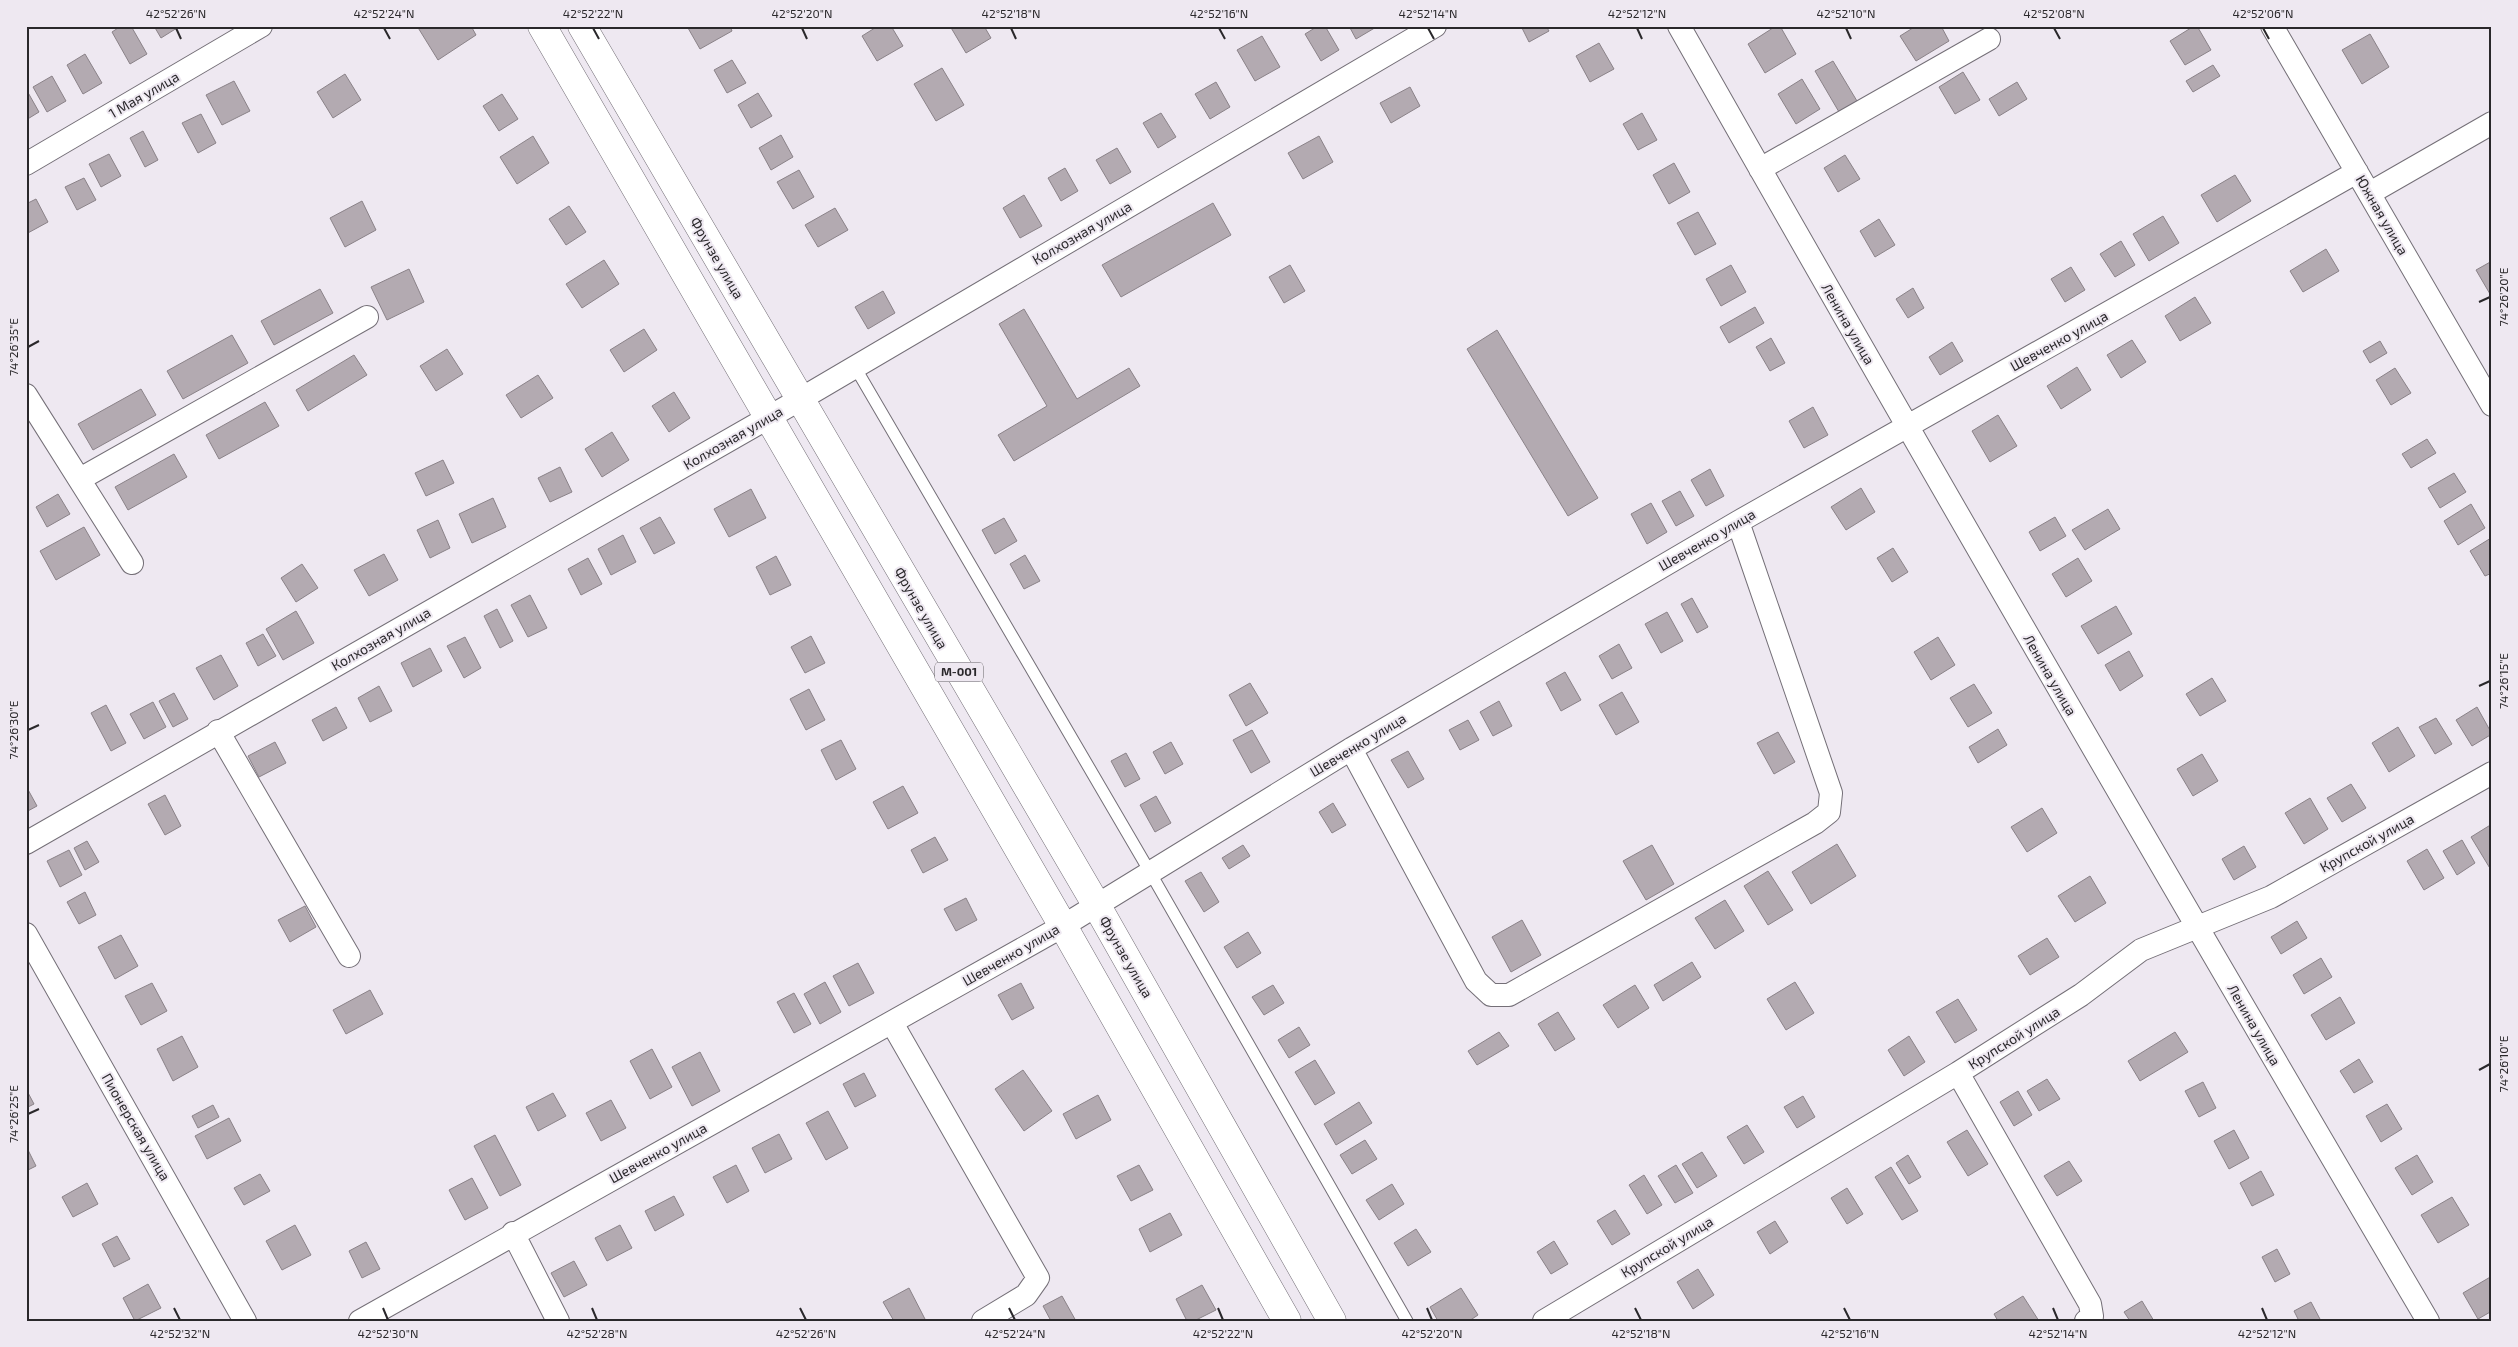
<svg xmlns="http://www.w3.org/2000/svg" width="2518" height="1347" font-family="'Exo 2',sans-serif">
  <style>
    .building { fill: #b3aab1; stroke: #8a8288 }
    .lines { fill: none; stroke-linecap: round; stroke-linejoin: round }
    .lane-casing { stroke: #746f77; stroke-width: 13 }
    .street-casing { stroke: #746f77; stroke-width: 24 }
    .primary-casing { stroke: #746f77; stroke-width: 29 }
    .lane { stroke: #fff; stroke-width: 11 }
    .street { stroke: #fff; stroke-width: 22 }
    .primary { stroke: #fff; stroke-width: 28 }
    .ticks { fill: none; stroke: #2a282b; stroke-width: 2 }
    .labels { text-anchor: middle; stroke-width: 4; stroke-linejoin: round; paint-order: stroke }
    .shield { fill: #eee8f1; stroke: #656266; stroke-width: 1 }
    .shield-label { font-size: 12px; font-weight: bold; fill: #2a282b }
    .street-label { font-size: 14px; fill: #2a282b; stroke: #eee8f1 }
    .neatline { fill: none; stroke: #2a282b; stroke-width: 2 }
    .ticks-label { font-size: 12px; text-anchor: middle; fill: #2a282b }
  </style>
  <rect width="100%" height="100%" fill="#eee8f1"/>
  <path class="building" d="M121 26H131L147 54 130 64 112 32Z
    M154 26H176L177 28 161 38Z
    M417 26H471L476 35 438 60Z
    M691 26H730L732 31 700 49 688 28Z
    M878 26H891L903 46 877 61 862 36Z
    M950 26H984L991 38 966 53Z
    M1318 26H1325L1339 50 1321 61 1305 34Z
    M1349 26H1378L1356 39Z
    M1521 26H1546L1549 31 1529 42Z
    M1776 26H1780L1796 54 1765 73 1748 44Z
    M1916 26H1941L1949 41 1916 61 1900 36Z
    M2194 26H2197L2211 50 2185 65 2170 41Z
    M2370 34 2389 67 2362 84 2342 50Z
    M1262 36 1280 67 1255 81 1237 50Z
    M1599 43 1614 69 1590 82 1576 56Z
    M85 54 102 83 83 94 67 65Z
    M732 60 746 83 727 93 714 70Z
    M1833 61 1857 101 1839 112 1815 71Z
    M2213 65 2220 76 2193 92 2186 81Z
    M942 68 964 105 936 121 914 84Z
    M1963 72 1980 100 1955 114 1939 87Z
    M345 74 361 100 333 118 317 92Z
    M52 76 66 101 47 112 33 87Z
    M1802 79 1820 109 1796 124 1778 94Z
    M234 81 250 111 222 125 206 95Z
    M1216 82 1230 107 1210 119 1195 94Z
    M2017 82 2027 99 1999 116 1989 99Z
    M1410 87 1420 106 1391 123 1380 103Z
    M26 89 39 112 26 120Z
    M758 93 772 116 751 128 738 105Z
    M502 94 518 119 499 131 483 106Z
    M1161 113 1176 137 1158 148 1143 123Z
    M1642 113 1657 140 1638 150 1623 124Z
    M201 114 216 143 198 153 182 123Z
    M143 131 158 160 145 167 130 138Z
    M781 135 793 157 771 170 759 148Z
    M533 136 549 163 517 184 500 157Z
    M1319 136 1333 162 1303 179 1288 153Z
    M1117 148 1131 172 1110 184 1096 160Z
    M109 154 121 176 101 187 89 164Z
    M1845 155 1860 179 1838 192 1824 168Z
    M1674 163 1690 192 1669 204 1653 175Z
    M1065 168 1078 191 1061 201 1048 178Z
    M799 170 814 197 793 209 777 182Z
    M2235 175 2251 201 2217 222 2201 195Z
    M84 178 96 200 77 210 65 187Z
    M1024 195 1042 226 1020 238 1003 208Z
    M36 199 48 222 26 234V204Z
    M362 201 376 230 345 247 330 218Z
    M1213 203 1231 235 1121 297 1102 265Z
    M569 206 586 232 566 245 549 219Z
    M835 208 848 230 818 247 805 225Z
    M1698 212 1716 244 1695 255 1677 223Z
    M2163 216 2179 243 2149 261 2133 234Z
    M1879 219 1895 245 1875 257 1860 231Z
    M2121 241 2135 265 2115 277 2100 254Z
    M2326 249 2339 271 2303 292 2290 271Z
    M604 260 619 284 582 308 566 284Z
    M2492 261V293L2490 294 2476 270Z
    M1290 265 1305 291 1284 303 1269 277Z
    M1731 265 1746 292 1721 306 1706 279Z
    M2071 267 2085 290 2065 302 2051 279Z
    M409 269 424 302 387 320 371 287Z
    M1913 288 1924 308 1908 318 1896 299Z
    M320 289 333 313 274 345 261 321Z
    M883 291 895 313 868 329 855 307Z
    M2195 297 2211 323 2180 341 2165 316Z
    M1755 307 1764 323 1729 343 1720 327Z
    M1024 309 1077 399 1129 368 1140 386 1014 461 998 435 1047 406 999 324Z
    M644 329 657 350 624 372 610 350Z
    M1497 330 1598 498 1568 516 1467 349Z
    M232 335 248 363 183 399 167 371Z
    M1771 338 1785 363 1770 371 1756 347Z
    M2132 340 2146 362 2121 378 2107 355Z
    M2380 341 2387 353 2370 363 2363 351Z
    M1952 342 1963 361 1940 375 1929 357Z
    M447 349 463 374 436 391 420 366Z
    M354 355 367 375 308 411 296 390Z
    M2077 367 2091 390 2061 409 2047 386Z
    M2395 368 2411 393 2391 405 2376 380Z
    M538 375 553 398 521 418 506 395Z
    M141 389 156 415 93 450 78 424Z
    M674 392 690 418 669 432 652 406Z
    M265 402 279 426 219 459 206 435Z
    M1813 407 1828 435 1804 448 1789 421Z
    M1998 415 2017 446 1990 462 1972 431Z
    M612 432 629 460 602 477 585 449Z
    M2427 439 2436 453 2411 468 2402 454Z
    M174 454 187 477 128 510 115 487Z
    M443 460 454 483 426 496 415 473Z
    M560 467 572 492 550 502 538 478Z
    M1710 469 1724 496 1706 506 1691 480Z
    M2454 473 2466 492 2440 508 2428 488Z
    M1861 488 1875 512 1846 530 1831 507Z
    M751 489 766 518 729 537 714 509Z
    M1680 491 1694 516 1676 526 1662 501Z
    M58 494 70 514 47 527 36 507Z
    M493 498 506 527 472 543 459 514Z
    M1651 503 1667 532 1647 544 1631 514Z
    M2471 504 2485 528 2458 545 2444 521Z
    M2108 509 2120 529 2085 550 2072 530Z
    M660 517 675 543 654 554 640 528Z
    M2055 517 2066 536 2040 551 2029 532Z
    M1004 518 1017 541 995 554 982 530Z
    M438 520 450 548 430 558 417 530Z
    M84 527 100 555 56 580 40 551Z
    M623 535 636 562 611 575 598 549Z
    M2491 538 2492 573 2485 576 2470 551Z
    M1893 548 1908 572 1892 582 1877 558Z
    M384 554 398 580 369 596 354 570Z
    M1025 555 1040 581 1024 589 1010 564Z
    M776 556 791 585 770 595 756 567Z
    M588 558 602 584 581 595 568 569Z
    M2078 558 2092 581 2066 597 2052 574Z
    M302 564 318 588 296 602 281 578Z
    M530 595 547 628 528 637 511 605Z
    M1692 598 1708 627 1697 633 1681 604Z
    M2116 606 2132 634 2098 654 2081 626Z
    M497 609 513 641 500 648 484 616Z
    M296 611 314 643 283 660 266 629Z
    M1667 612 1683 641 1661 653 1645 624Z
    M263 634 276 656 258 666 246 643Z
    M811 636 825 663 805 673 791 647Z
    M465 637 481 668 464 678 447 646Z
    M1938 637 1955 665 1931 680 1914 652Z
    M1619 644 1632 668 1612 679 1599 656Z
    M430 648 442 671 413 687 401 663Z
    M2129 651 2143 676 2120 691 2105 665Z
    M221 655 238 686 214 700 196 668Z
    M1565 672 1581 700 1561 711 1546 683Z
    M2212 678 2226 701 2200 716 2186 694Z
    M1250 683 1268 713 1246 726 1229 695Z
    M1974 684 1992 713 1968 727 1950 698Z
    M379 686 392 711 370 722 358 698Z
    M809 689 825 720 806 730 790 699Z
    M1622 692 1639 722 1616 735 1599 705Z
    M174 693 188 719 173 727 159 701Z
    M1499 701 1512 726 1493 736 1480 712Z
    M153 702 166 727 144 739 130 714Z
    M106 705 126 743 111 751 91 713Z
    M336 707 347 728 323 741 312 720Z
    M2477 707 2492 734 2472 746 2456 720Z
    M2436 718 2452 744 2435 754 2419 727Z
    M1468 720 1479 740 1460 750 1449 730Z
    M2398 727 2415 756 2389 772 2372 743Z
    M1998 729 2007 745 1978 763 1969 747Z
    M1252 730 1270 762 1251 773 1233 740Z
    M1778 732 1795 762 1774 774 1757 743Z
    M841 740 856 769 836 780 821 750Z
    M275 742 286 763 259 777 248 756Z
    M1171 742 1183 764 1165 774 1153 752Z
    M1408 751 1424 779 1408 788 1391 760Z
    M1126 753 1140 779 1125 787 1111 761Z
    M2202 754 2218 781 2193 796 2177 769Z
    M2351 784 2366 808 2342 822 2327 798Z
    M26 786 37 806 26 812Z
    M903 786 918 813 888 829 873 802Z
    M165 795 181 826 165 835 148 804Z
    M1156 796 1171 823 1155 832 1140 805Z
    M2310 798 2328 829 2304 844 2285 813Z
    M1333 803 1346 825 1332 833 1319 812Z
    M2042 808 2057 833 2027 852 2011 827Z
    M2492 824V869L2491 870 2471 837Z
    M935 837 948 860 923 873 911 850Z
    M2462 840 2475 863 2457 875 2443 851Z
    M87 841 99 862 85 870 74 848Z
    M1837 844 1856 876 1811 904 1792 872Z
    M1243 845 1250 856 1229 869 1222 858Z
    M1652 845 1674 884 1646 900 1623 861Z
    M2244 846 2256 867 2234 880 2222 859Z
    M2427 849 2444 878 2424 890 2407 861Z
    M69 850 82 875 60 887 47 861Z
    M1768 871 1793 910 1768 925 1744 886Z
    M1201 872 1219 902 1204 912 1185 881Z
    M2090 876 2106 903 2075 922 2058 896Z
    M85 892 96 915 79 924 67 902Z
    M966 898 977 920 956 931 944 909Z
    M1725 900 1744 931 1715 949 1695 918Z
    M305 906 316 927 290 942 278 920Z
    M1522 920 1541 955 1511 972 1492 937Z
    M2297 921 2307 938 2281 954 2271 937Z
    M1248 932 1261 953 1237 968 1224 947Z
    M121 935 138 966 115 979 98 947Z
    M2047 938 2059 957 2030 975 2018 956Z
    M2321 958 2332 977 2304 994 2293 975Z
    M1692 962 1701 977 1663 1001 1654 985Z
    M858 963 874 993 849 1006 833 976Z
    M825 982 841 1012 820 1024 804 994Z
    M1795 982 1814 1013 1786 1030 1767 999Z
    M152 983 167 1011 141 1025 125 996Z
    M1021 983 1034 1008 1012 1020 998 995Z
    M1273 985 1284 1003 1264 1015 1252 997Z
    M1635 985 1649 1008 1618 1028 1603 1005Z
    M370 990 383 1014 346 1034 333 1010Z
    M794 993 811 1024 794 1033 777 1002Z
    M2340 997 2355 1023 2326 1040 2311 1015Z
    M1958 999 1977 1030 1955 1043 1936 1012Z
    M1558 1012 1575 1039 1555 1051 1538 1024Z
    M1299 1027 1310 1045 1289 1058 1278 1040Z
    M1499 1032 1509 1046 1477 1065 1468 1051Z
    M2175 1032 2188 1052 2140 1081 2128 1061Z
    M182 1036 198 1067 173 1081 157 1049Z
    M1909 1036 1925 1062 1904 1076 1888 1050Z
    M652 1049 672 1087 650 1099 630 1061Z
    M700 1052 720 1091 692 1106 672 1067Z
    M2359 1059 2373 1082 2354 1093 2340 1071Z
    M1315 1060 1335 1093 1315 1105 1295 1072Z
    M1023 1070 1052 1111 1024 1131 995 1089Z
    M864 1073 876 1096 855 1107 843 1084Z
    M2047 1079 2060 1099 2039 1111 2027 1091Z
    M2203 1082 2216 1108 2199 1117 2185 1091Z
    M26 1089 34 1104 26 1108Z
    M2018 1091 2032 1115 2014 1126 2000 1102Z
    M553 1093 566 1116 538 1131 526 1107Z
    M1098 1095 1111 1120 1076 1139 1063 1114Z
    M1803 1096 1815 1117 1797 1128 1784 1107Z
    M611 1100 626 1128 601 1141 586 1113Z
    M1359 1102 1372 1123 1336 1145 1324 1124Z
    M2387 1104 2402 1129 2381 1142 2366 1116Z
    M213 1105 219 1117 198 1128 192 1116Z
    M828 1111 848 1148 826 1160 806 1123Z
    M229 1118 241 1141 207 1159 195 1136Z
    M1747 1125 1764 1152 1744 1164 1727 1137Z
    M1967 1130 1988 1164 1968 1176 1947 1142Z
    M2234 1130 2249 1158 2229 1169 2214 1141Z
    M779 1134 792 1159 765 1173 752 1148Z
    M495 1135 521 1185 500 1196 474 1146Z
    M1365 1140 1377 1159 1352 1174 1340 1155Z
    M26 1146 36 1166 26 1171Z
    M1702 1152 1717 1176 1697 1188 1682 1164Z
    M1908 1155 1921 1177 1909 1184 1896 1163Z
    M2417 1155 2433 1182 2412 1195 2395 1168Z
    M2069 1161 2082 1181 2057 1196 2044 1176Z
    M736 1165 749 1191 727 1203 713 1177Z
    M1139 1165 1153 1190 1131 1201 1117 1176Z
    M1676 1165 1693 1193 1675 1203 1658 1176Z
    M1891 1167 1918 1211 1902 1220 1875 1177Z
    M2261 1171 2274 1195 2252 1206 2240 1183Z
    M260 1174 270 1191 244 1205 234 1188Z
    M1644 1175 1662 1205 1647 1214 1629 1185Z
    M472 1178 488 1208 465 1220 449 1190Z
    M87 1183 98 1204 73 1217 62 1197Z
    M1392 1184 1404 1204 1379 1220 1366 1200Z
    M1847 1188 1863 1214 1847 1224 1831 1198Z
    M674 1196 684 1215 655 1231 645 1211Z
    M2452 1197 2469 1225 2438 1243 2421 1215Z
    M1615 1210 1630 1234 1612 1245 1597 1221Z
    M1170 1213 1182 1235 1150 1252 1139 1229Z
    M1775 1221 1788 1242 1770 1254 1757 1232Z
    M295 1225 311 1255 282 1270 266 1241Z
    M620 1225 632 1248 607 1261 595 1238Z
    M1416 1229 1431 1252 1408 1266 1394 1243Z
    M117 1236 130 1259 114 1267 102 1244Z
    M1554 1241 1568 1264 1551 1274 1537 1252Z
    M366 1242 380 1269 362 1278 349 1251Z
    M2277 1249 2290 1274 2275 1282 2262 1257Z
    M574 1261 587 1285 564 1297 551 1273Z
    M1698 1269 1714 1295 1693 1309 1677 1282Z
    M2492 1276V1311L2478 1319 2463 1293Z
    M148 1284 161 1308 135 1321 123 1298Z
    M1202 1285 1216 1310 1194 1321H1187L1176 1299Z
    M909 1288 926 1321H894L883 1302Z
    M1461 1288 1478 1315 1469 1321H1438L1430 1307Z
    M1062 1296 1076 1321H1051L1043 1306Z
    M2023 1296 2039 1321H1998L1994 1314Z
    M2142 1301 2154 1321H2130L2124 1312Z
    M2311 1302 2321 1321H2299L2294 1311Z"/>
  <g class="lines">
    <defs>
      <path id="lane" d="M855 367 1150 872 1407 1321"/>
      <path id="street" d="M1679 26C1925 460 2175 891 2428 1321
        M2272 26 2492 405
        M26 164 261 26
        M1760 169 1989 39
        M2370 193 2492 123
        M26 395 132 563
        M80 479 367 317
        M218 731 349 956
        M1351 749 1476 981 1491 995H1509L1815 823 1829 812 1831 793 1738 522
        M26 843 799 400 1435 26
        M26 934 245 1321
        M892 1023 1038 1278 1026 1295 983 1321
        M1958 1073 2090 1304 2092 1316 2086 1321
        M513 1233 558 1321
        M360 1321 1063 926 1351 749 1738 522 2357 172
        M1544 1321 1958 1073 2081 995 2141 950 2271 897 2492 773"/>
      <path id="primary" d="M542 26 1063 926 1287 1321
        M582 26 1097 906 1332 1321"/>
    </defs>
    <use href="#lane" class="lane-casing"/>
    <use href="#street" class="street-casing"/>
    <use href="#primary" class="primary-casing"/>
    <use href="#lane" class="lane"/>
    <use href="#street" class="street"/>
    <use href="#primary" class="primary"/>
  </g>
  <path class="ticks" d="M176 28 181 39M384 28 390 39M593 28 599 39M802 28 807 39M1011 28 1016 39M1219 28 1225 39M1428 28 1434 39M1637 28 1642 39M1846 28 1851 39M2054 28 2060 39M2263 28 2269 39M2479 302 2490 297M28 347 39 341M2479 686 2490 681M28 730 39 725M2479 1070 2490 1064M28 1114 39 1109M174 1308 180 1320M383 1308 388 1320M592 1308 597 1320M800 1308 806 1320M1009 1308 1015 1320M1218 1308 1223 1320M1427 1308 1432 1320M1635 1308 1641 1320M1844 1308 1850 1320M2053 1308 2058 1320M2262 1308 2267 1320"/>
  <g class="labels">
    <rect class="shield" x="935" y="662.5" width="48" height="19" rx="4"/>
    <g class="shield-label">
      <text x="959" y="676">M-001</text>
    </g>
    <g class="street-label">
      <text transform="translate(144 95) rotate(-30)" y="5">1 Мая улица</text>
      <text transform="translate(2382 215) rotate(60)" y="5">Южная улица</text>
      <text transform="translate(1082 233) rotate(-30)" y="5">Колхозная улица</text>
      <text transform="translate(717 258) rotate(60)" y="5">Фрунзе улица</text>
      <text transform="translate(1848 324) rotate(60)" y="5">Ленина улица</text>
      <text transform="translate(2059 341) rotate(-29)" y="5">Шевченко улица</text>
      <text transform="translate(733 438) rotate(-30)" y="5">Колхозная улица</text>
      <text transform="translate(1707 540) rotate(-30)" y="5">Шевченко улица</text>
      <text transform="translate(921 608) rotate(60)" y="5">Фрунзе улица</text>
      <text transform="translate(381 639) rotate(-30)" y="5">Колхозная улица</text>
      <text transform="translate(2050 675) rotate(60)" y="5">Ленина улица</text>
      <text transform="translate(1358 745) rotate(-31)" y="5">Шевченко улица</text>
      <text transform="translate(2367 843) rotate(-29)" y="5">Крупской улица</text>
      <text transform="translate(1011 955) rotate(-30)" y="5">Шевченко улица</text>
      <text transform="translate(1126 957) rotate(60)" y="5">Фрунзе улица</text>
      <text transform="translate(2254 1025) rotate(60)" y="5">Ленина улица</text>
      <text transform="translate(2014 1038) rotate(-32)" y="5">Крупской улица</text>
      <text transform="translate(136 1127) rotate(60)" y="5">Пионерская улица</text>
      <text transform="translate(658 1153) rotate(-29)" y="5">Шевченко улица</text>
      <text transform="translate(1667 1247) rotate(-31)" y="5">Крупской улица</text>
    </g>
  </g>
  <rect width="2518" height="1347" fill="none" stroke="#eee8f1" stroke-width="55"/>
  <rect x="28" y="28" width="2462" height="1292" class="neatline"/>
  <g class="ticks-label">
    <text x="176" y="18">42°52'26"N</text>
    <text x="384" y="18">42°52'24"N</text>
    <text x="593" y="18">42°52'22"N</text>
    <text x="802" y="18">42°52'20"N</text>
    <text x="1011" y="18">42°52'18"N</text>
    <text x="1219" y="18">42°52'16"N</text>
    <text x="1428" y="18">42°52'14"N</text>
    <text x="1637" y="18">42°52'12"N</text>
    <text x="1846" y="18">42°52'10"N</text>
    <text x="2054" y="18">42°52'08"N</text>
    <text x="2263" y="18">42°52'06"N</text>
    <text transform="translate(2504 297) rotate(-90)" y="4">74°26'20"E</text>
    <text transform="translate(14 347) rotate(-90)" y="4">74°26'35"E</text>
    <text transform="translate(2504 681) rotate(-90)" y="4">74°26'15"E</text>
    <text transform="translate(14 730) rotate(-90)" y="4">74°26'30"E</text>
    <text transform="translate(2504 1064) rotate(-90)" y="4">74°26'10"E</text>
    <text transform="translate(14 1114) rotate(-90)" y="4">74°26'25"E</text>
    <text x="180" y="1338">42°52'32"N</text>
    <text x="388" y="1338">42°52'30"N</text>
    <text x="597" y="1338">42°52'28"N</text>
    <text x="806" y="1338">42°52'26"N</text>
    <text x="1015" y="1338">42°52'24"N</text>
    <text x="1223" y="1338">42°52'22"N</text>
    <text x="1432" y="1338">42°52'20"N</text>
    <text x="1641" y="1338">42°52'18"N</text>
    <text x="1850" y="1338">42°52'16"N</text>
    <text x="2058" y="1338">42°52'14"N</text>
    <text x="2267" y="1338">42°52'12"N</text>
  </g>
</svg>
